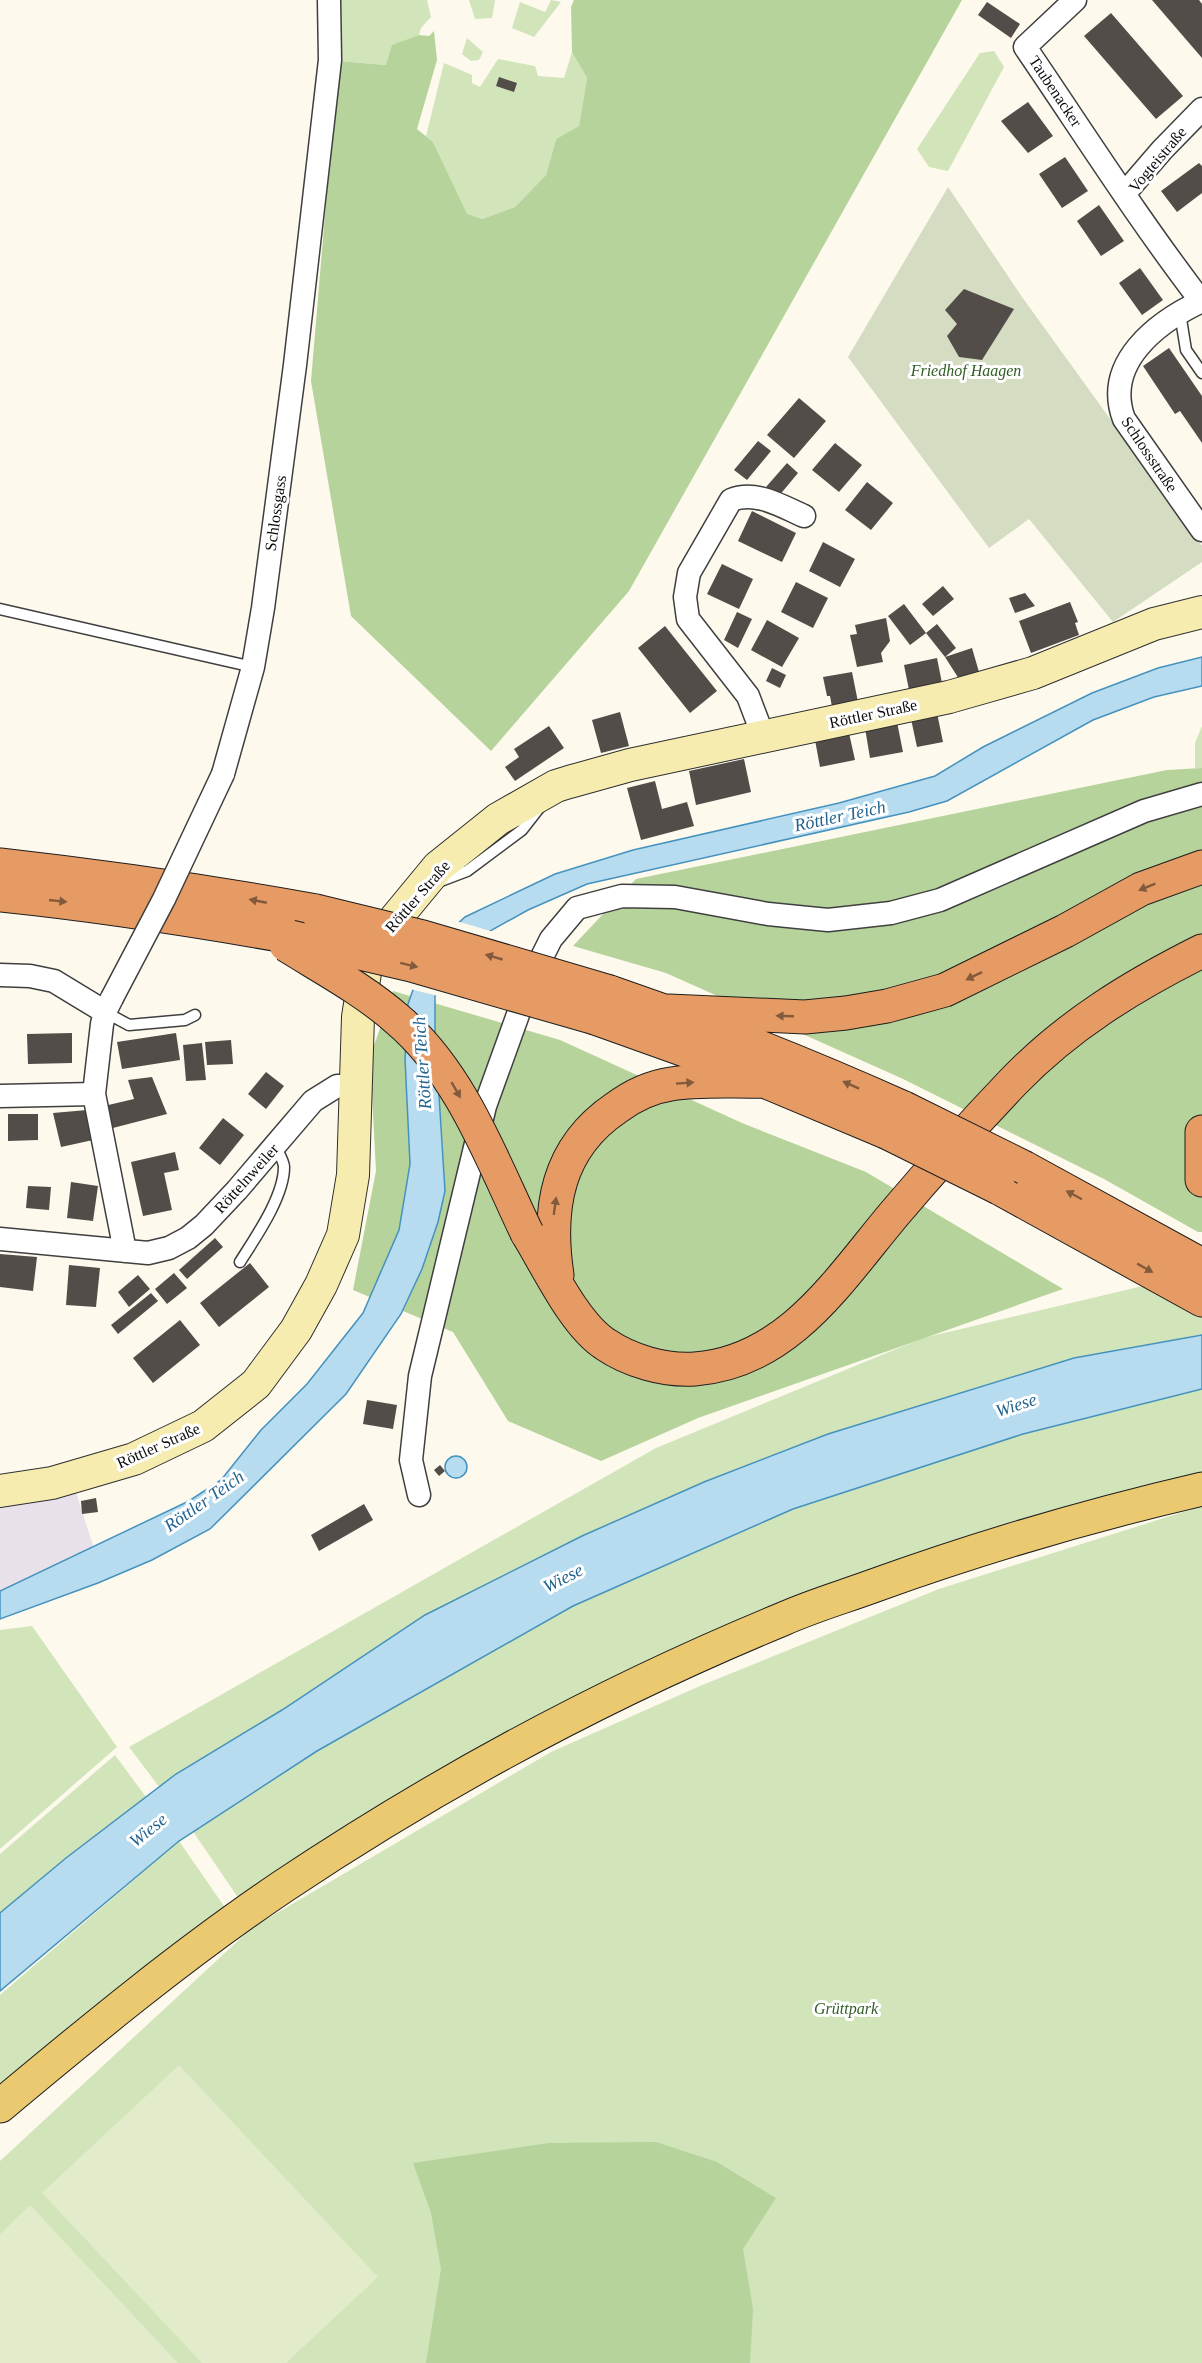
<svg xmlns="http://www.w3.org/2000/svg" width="1202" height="2363" font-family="Georgia,serif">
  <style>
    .industrial { fill: #e9e1ea }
    .green { fill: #d1e4ba }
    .forest { fill: #b6d39b }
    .cemetery { fill: #d4dcc1 }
    .pitch { fill: #e2eccb }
    .water { fill: #b7dcef; stroke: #4692be; stroke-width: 1.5 }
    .pier { fill: #fdf9ed }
    .building { fill: #534d4a }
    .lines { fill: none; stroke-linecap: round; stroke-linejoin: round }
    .lane-casing { stroke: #3f3f3f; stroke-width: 13 }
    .street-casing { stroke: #3f3f3f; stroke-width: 25 }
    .secondary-casing { stroke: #2e2e2e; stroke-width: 34 }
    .primary-casing { stroke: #1d1d1d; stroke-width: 35 }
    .highway-casing { stroke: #1d1d1d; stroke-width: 35 }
    .lane { stroke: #fff; stroke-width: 10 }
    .street { stroke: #fff; stroke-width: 22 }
    .secondary { stroke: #f6ecaf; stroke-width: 32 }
    .primary { stroke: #eac970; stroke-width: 33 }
    .highway { stroke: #e59b63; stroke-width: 33 }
    .street-bridge-casing { stroke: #3f3f3f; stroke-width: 25; stroke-linecap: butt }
    .highway-bridge-casing { stroke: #1d1d1d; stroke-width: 35; stroke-linecap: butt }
    .street-bridge { stroke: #fff; stroke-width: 22 }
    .highway-bridge { stroke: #e59b63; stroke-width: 33 }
    .oneway { fill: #835b3c }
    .labels { text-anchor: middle; stroke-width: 6; stroke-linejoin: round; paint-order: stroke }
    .street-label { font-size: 16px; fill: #0c0c0c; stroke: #fff }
    .park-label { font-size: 16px; font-style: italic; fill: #315c24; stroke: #fff }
    .water-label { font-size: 18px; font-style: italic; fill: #236490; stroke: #fff }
  </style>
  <rect width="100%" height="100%" fill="#fdf9ed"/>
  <path class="industrial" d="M71 1477 94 1548 0 1591V1491Z"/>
  <path class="green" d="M338 0H427L431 17 421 28 419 35 393 45 387 65 338 61Z
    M469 0H495L492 18 475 19Z
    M551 0 561 2 534 37 512 28 520 2 545 12Z
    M467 38 483 52 479 60 471 61 462 54Z
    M994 51 1004 67 948 171 929 167 917 149 980 53Z
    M572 52 587 78 579 126 556 139 546 175 515 207 482 219 467 215 433 142 426 136 444 63 472 75V83L480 87 498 59 535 66 538 76 564 78Z
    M1202 726V768H1195V743Z
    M1202 1272V1473L960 1539 239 1899 194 1833 129 1747 656 1448 923 1338Z
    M1202 1506V2363H0V2161L253 1927 551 1752 700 1686 939 1589Z
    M32 1626 117 1747 0 1849V1630Z
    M115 1755 146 1797 0 1914V1854Z
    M179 1841 226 1909 0 2086V1995Z"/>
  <path class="forest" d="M574 0H962L629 591 491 751 351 616 311 381 338 61 386 65 392 45 419 35 429 36 434 31 437 60 417 129 433 142 467 214 482 219 515 207 546 175 556 139 579 126 587 78 572 52 571 7Z
    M1202 768V1232H1198L1104 1179 901 1078 666 973 573 946 636 879 1167 770Z
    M393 991 560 1040 742 1123 866 1172 1063 1289 698 1418 601 1461 508 1421 453 1332 353 1290 376 1171 370 1057Z
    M656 2142 717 2162 776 2198 743 2249 753 2309 750 2363H426L441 2269 431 2213 413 2163 549 2143Z"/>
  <path class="cemetery" d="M948 187 1022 297 1202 546V562L1113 622 1029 519 989 548 848 357Z"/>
  <path class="pitch" d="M179 2065 378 2277 286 2363H202L42 2193Z
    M30 2205 178 2363H0V2234Z"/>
  <path class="water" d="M1202 657V686L1154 697 1093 720 947 801 909 812 587 884 528 910 481 936 459 956 435 996V1032L445 1191 438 1222 422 1269 401 1314 346 1394 210 1529 152 1560 98 1583 0 1619V1591L189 1501 221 1480 261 1430 307 1384 363 1313 399 1230 410 1164 405 1059 408 1004 426 953 465 917 555 874 633 850 839 803 935 776 983 747 1092 693 1158 668Z
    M1202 1335V1389L1023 1434 793 1509 573 1606 317 1751 179 1841 0 1991V1913L66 1858 176 1774 282 1710 425 1615 582 1536 704 1482 828 1434 1074 1358Z
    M445 1467a11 11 0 1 1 22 0a11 11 0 1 1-22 0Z"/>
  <path class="pier" d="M456 921 494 932 483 938 462 958 438 996 410 989 424 951Z"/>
  <path class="building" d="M1152 0H1199L1202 4V58Z
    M987 2 1020 24 1011 38 978 15Z
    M1111 13 1183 96 1156 119 1084 36Z
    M499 77 517 83 514 92 496 86Z
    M1028 102 1053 136 1028 153 1001 121Z
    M1065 157 1088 191 1062 208 1039 174Z
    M1199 163 1202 166V193L1177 212 1161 191Z
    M1099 205 1124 241 1101 256 1077 221Z
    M1140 268 1163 300 1142 315 1119 283Z
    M964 289 1014 309 982 360 959 357 947 336 957 324 945 310Z
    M1169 348 1202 396V443L1180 411 1175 414 1143 366Z
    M799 398 826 421 794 458 767 435Z
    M758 441 771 451 747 480 734 470Z
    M835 443 862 465 839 492 812 470Z
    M787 463 798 473 778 497 766 487Z
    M867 482 893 503 871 530 845 510Z
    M752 511 796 533 782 562 738 541Z
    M823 542 855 559 840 587 809 571Z
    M722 564 753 579 739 609 707 594Z
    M796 582 828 598 813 628 781 612Z
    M943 586 954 599 933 616 922 604Z
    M1025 593 1035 606 1015 613 1009 598Z
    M1070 602 1078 622 1075 623 1079 635 1031 653 1019 621Z
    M904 604 926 633 910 645 888 616Z
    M737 612 752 619 738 648 724 640Z
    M886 618 890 641 881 653 883 662 857 667 850 635 857 634 855 625Z
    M767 620 799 638 782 667 751 650Z
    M937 624 956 648 945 657 926 633Z
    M665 626 717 691 690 713 638 648Z
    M972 648 979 672 959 679 945 657Z
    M937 658 943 688 910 695 904 665Z
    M772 668 786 675 780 688 766 681Z
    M852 672 858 702 832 707 830 696H827L823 677Z
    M620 712 629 746 601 753 592 720Z
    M937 713 943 742 917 747 911 719Z
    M897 722 903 752 870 758 865 728Z
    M549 726 564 748 515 781 505 767 519 757 514 749Z
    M849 733 855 760 820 767 815 740Z
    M744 759 751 792 696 805 689 771Z
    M655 781 662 809 687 802 694 826 641 840 627 788Z
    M72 1033V1063L28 1064 27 1034Z
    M176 1033 180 1060 122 1069 117 1042Z
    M231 1040 233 1064 207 1065 205 1042Z
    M202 1043 206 1080 186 1081 183 1045Z
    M266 1072 284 1086 266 1109 248 1094Z
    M152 1077 167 1114 109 1129 104 1106 134 1099 128 1080Z
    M87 1110 93 1140 61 1147 53 1113Z
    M8 1114H38V1140L8 1141Z
    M223 1118 244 1135 220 1165 199 1148Z
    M175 1152 179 1170 164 1173 172 1210 143 1216 131 1162Z
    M71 1182 98 1186 93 1221 67 1218Z
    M28 1186 51 1187 49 1210 26 1208Z
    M215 1238 223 1247 187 1279 179 1270Z
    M0 1254 37 1257 33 1291 0 1287Z
    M250 1263 269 1287 219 1327 200 1303Z
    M69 1265 100 1268 96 1307 66 1305Z
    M174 1273 187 1288 167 1304 155 1289Z
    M138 1275 150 1289 129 1307 118 1292Z
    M151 1293 158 1301 118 1334 111 1325Z
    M180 1320 200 1345 153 1383 133 1358Z
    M367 1400 397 1405 393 1429 363 1424Z
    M440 1465 445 1471 439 1476 434 1470Z
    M96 1498 98 1512 82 1514 81 1501Z
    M364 1504 373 1520 319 1551 311 1535Z"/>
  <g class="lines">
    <defs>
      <path id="lane" d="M1180 313 1186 350 1202 373
        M0 609 253 667
        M438 882 467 871 522 830 540 807
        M105 1012 129 1025 185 1020 195 1015
        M240 1262C255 1238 284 1197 284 1167 284 1161 278 1152 275 1146"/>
      <path id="street" d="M1075 0 1025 47C1083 132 1138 219 1201 301
        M1125 193 1162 150 1202 109
        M1202 301C1157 322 1103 363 1124 419L1202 530
        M760 737 759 725 748 696 688 619 685 597 689 573 731 500C756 490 781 506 804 516
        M223 774 253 667 263 608 295 365 330 60 329 0
        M0 975 30 976 54 981 105 1012
        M112 998 105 1012 102 1024 94 1094 125 1251
        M0 1096 94 1094
        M0 1239 148 1253 169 1248 188 1238 204 1225 237 1190 313 1101 337 1086H355
        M419 1495 411 1460 420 1376 485 1106 520 1009 543 955 551 939 577 908 622 896 675 897 768 914 828 920 891 913 940 900 1144 811 1202 794"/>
      <path id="secondary" d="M0 1491 52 1483 134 1459 203 1426 256 1384 296 1330 321 1285 343 1235 353 1175 358 1017 367 960 386 930 438 867 498 819 556 786 569 782 630 765 949 697 1033 673 1154 624 1202 612"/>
      <path id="primary" d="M0 2106C91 2030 183 1954 282 1887 439 1782 608 1691 783 1619 812 1606 843 1597 873 1586 981 1547 1090 1515 1202 1489"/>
      <path id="highway" d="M0 865C106 877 211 892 316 911
        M0 895C98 905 194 920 291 937
        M610 992C710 1026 808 1065 904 1108
        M669 1011 805 1017 846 1013 887 1006 945 990 1065 931 1141 889 1202 867
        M595 1018 721 1063 886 1132
        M1202 1132V1180
        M1025 1168 1202 1265
        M999 1188 1202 1300
        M527 1233C547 1265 574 1324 605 1344 630 1361 664 1371 695 1369 789 1362 840 1278 895 1213 933 1168 973 1124 1013 1082 1068 1025 1132 986 1202 951
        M557 1275C547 1208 557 1148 616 1108 632 1096 651 1087 671 1084 702 1079 736 1082 767 1081"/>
    </defs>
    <use href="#lane" class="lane-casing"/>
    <use href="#street" class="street-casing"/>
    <use href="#secondary" class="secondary-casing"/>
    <use href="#primary" class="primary-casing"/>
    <use href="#highway" class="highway-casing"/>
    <use href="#lane" class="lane"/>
    <use href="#street" class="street"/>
    <use href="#secondary" class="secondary"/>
    <use href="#primary" class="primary"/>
    <use href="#highway" class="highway"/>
    <defs>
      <path id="street-bridge" d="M112 998 164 899 223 774"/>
      <path id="highway-bridge" d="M316 911 423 937 610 992
        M291 937 411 965 595 1018
        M286 945C323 968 364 990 397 1019 461 1073 492 1160 527 1233
        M904 1108 1025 1168
        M886 1132 999 1188"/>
    </defs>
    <use href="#street-bridge" class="street-bridge-casing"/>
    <use href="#highway-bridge" class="highway-bridge-casing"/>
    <use href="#street-bridge" class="street-bridge"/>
    <use href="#highway-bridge" class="highway-bridge"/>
  </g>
  <defs><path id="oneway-solid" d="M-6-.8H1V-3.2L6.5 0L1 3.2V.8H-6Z" transform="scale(1.5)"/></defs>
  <g class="oneway">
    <use href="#oneway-solid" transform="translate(1147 887) rotate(158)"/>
    <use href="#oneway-solid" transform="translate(58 901) rotate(6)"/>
    <use href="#oneway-solid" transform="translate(258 901) rotate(-169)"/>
    <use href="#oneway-solid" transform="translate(494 957) rotate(-164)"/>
    <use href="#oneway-solid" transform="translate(409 965) rotate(14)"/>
    <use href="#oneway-solid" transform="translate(974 976) rotate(154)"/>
    <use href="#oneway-solid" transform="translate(785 1016) rotate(-178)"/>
    <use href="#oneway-solid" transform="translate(685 1083) rotate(-4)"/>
    <use href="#oneway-solid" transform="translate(851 1085) rotate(-156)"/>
    <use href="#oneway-solid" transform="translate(456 1090) rotate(60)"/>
    <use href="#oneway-solid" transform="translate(1074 1195) rotate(-152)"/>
    <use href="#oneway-solid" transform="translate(555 1206) rotate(-82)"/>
    <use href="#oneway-solid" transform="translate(1145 1268) rotate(29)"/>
  </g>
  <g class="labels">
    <g class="street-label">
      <text transform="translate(1056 91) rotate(56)" y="6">Taubenacker</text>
      <text transform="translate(1157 159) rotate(-50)" y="6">Vogteistraße</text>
      <text transform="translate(1150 454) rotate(56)" y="6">Schlossstraße</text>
      <text transform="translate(275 513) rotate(-82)" y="6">Schlossgass</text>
      <text transform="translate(873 713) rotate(-12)" y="6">Röttler Straße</text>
      <text transform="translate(417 896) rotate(-49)" y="6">Röttler Straße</text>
      <text transform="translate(246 1178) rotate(-48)" y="6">Röttelnweiler</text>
      <text transform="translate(158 1445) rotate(-24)" y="6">Röttler Straße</text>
    </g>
    <g class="park-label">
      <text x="966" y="376">Friedhof Haagen</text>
      <text x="846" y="2014">Grüttpark</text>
    </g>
    <g class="water-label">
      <text transform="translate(840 816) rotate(-12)" y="6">Röttler Teich</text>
      <text transform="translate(422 1063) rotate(-94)" y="6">Röttler Teich</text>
      <text transform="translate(1016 1405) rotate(-18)" y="6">Wiese</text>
      <text transform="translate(204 1501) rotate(-35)" y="6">Röttler Teich</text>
      <text transform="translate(563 1578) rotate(-27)" y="6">Wiese</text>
      <text transform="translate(148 1830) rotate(-39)" y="6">Wiese</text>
    </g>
  </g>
</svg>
